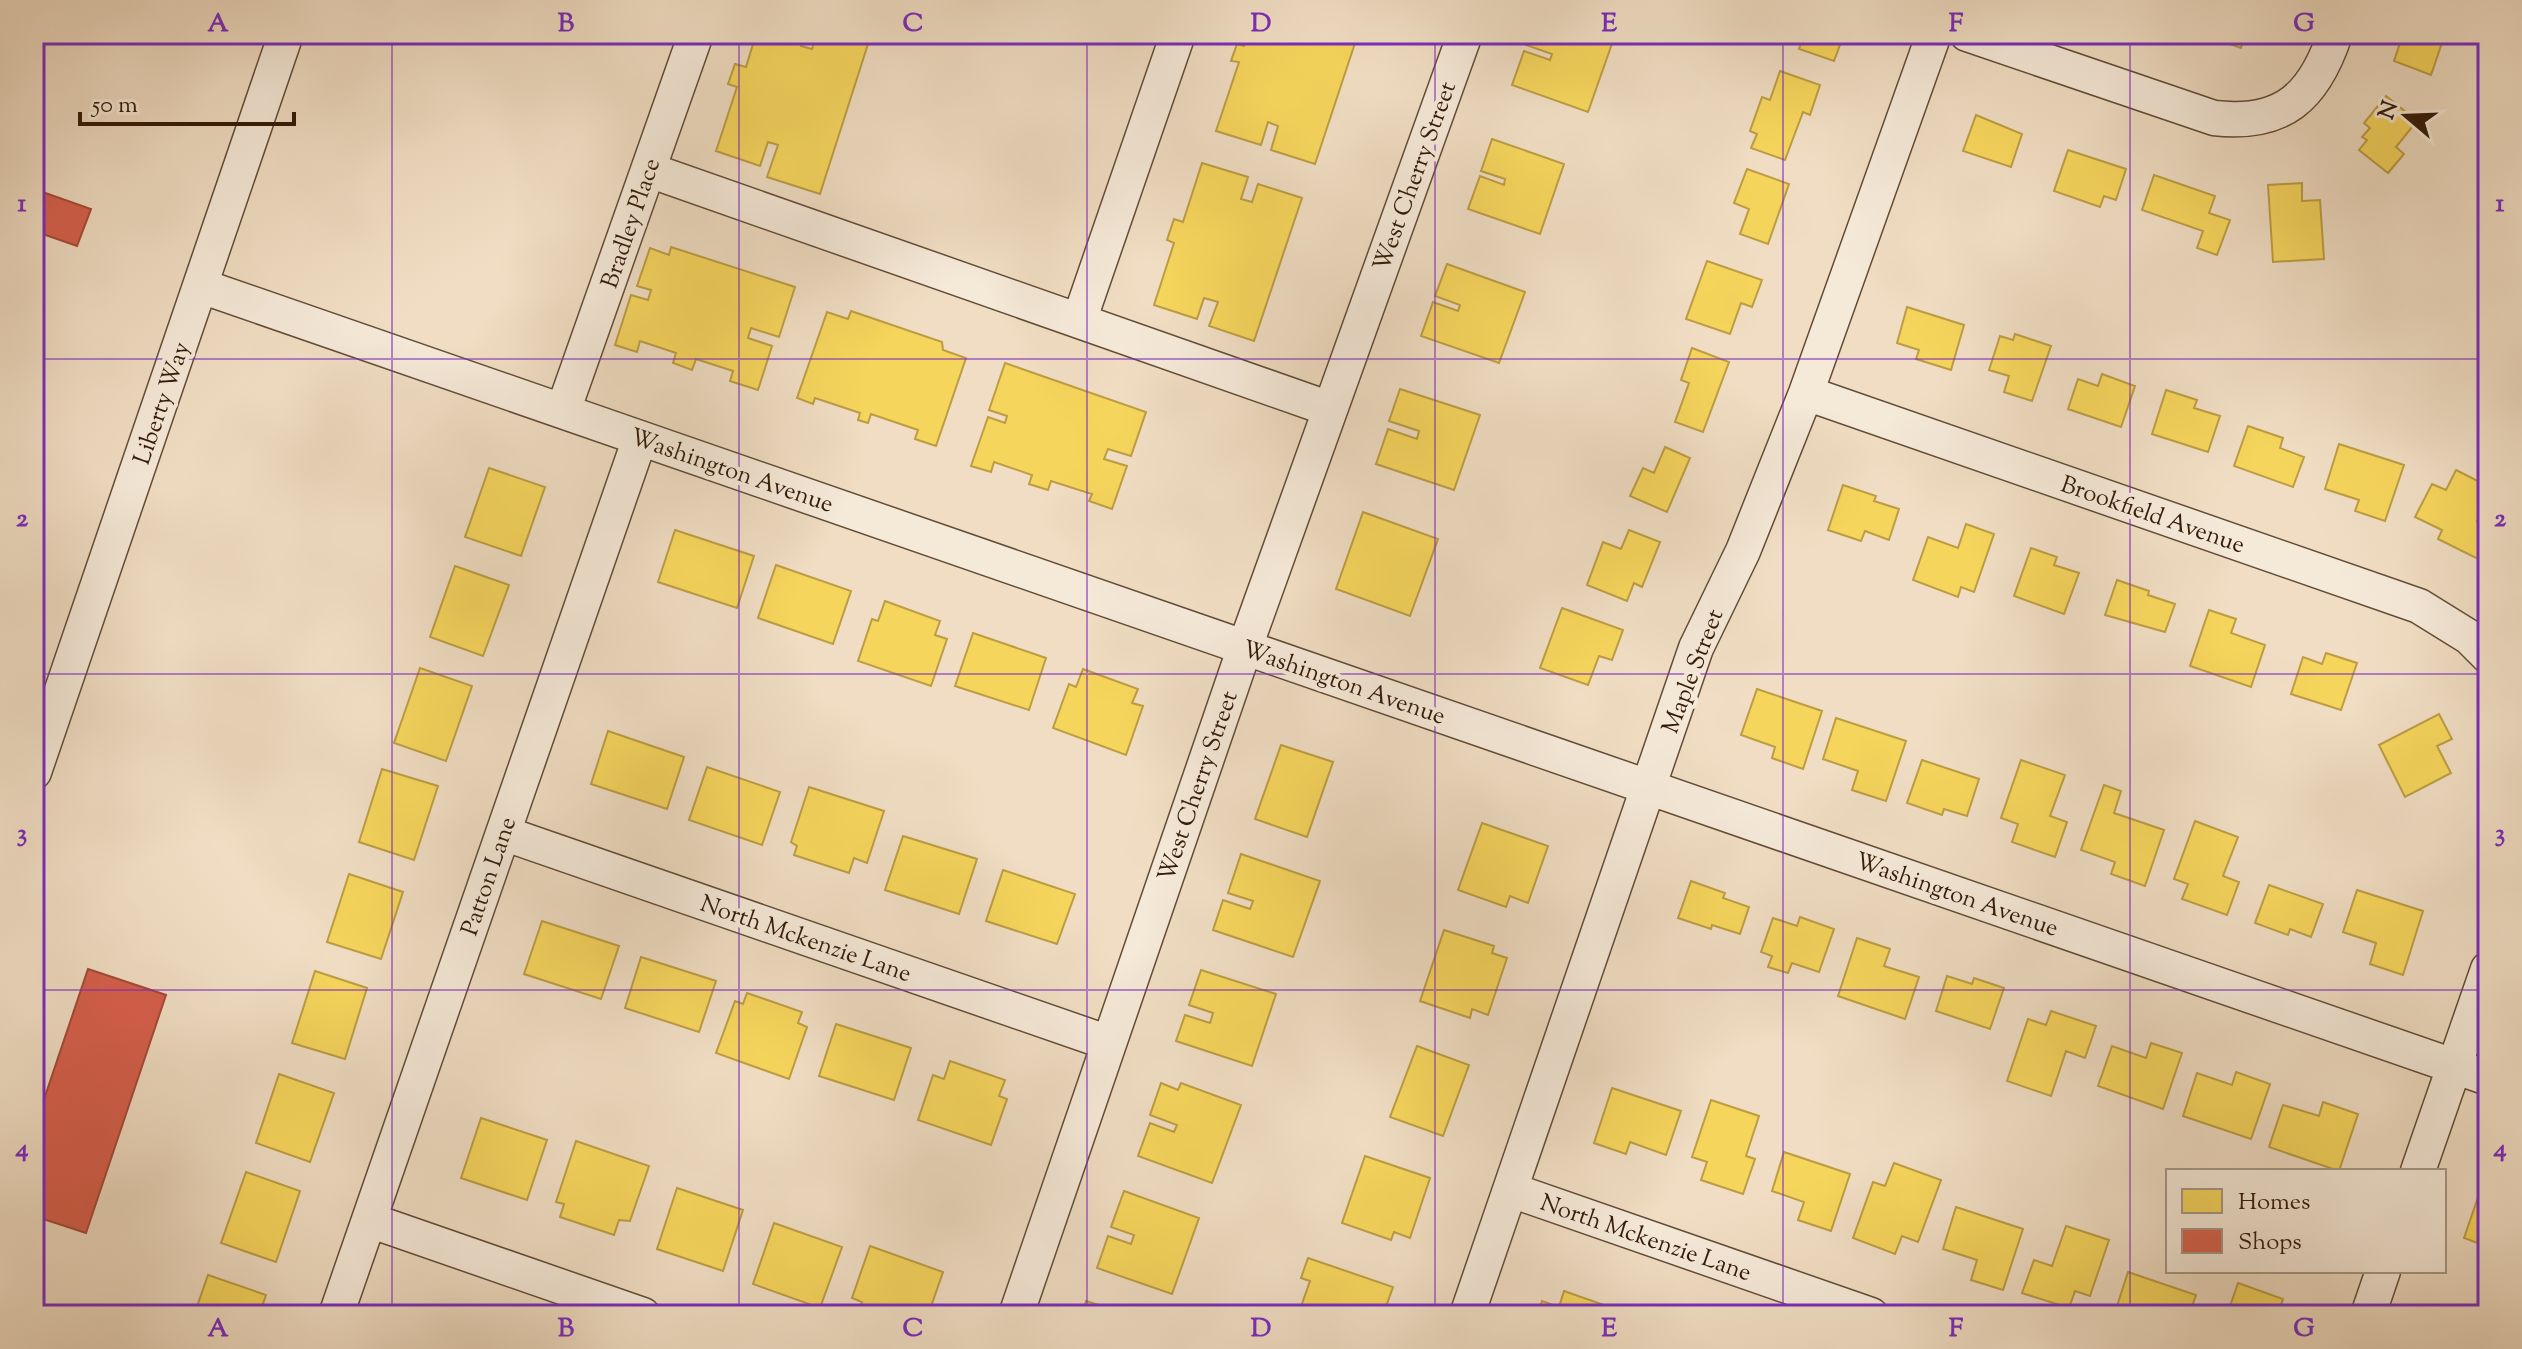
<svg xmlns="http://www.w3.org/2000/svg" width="2522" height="1349" font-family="'Sorts Mill Goudy',serif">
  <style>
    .homes { fill: #f6d55c; stroke: #bc9d43; stroke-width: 2 }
    .shops { fill: #d6604d; stroke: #a54b38; stroke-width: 2 }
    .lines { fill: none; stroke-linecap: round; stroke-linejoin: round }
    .minor-casing { stroke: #624c37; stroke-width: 37 }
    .minor { stroke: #f5e9d8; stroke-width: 34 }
    .grid { fill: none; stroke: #7b2cbf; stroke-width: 2; stroke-opacity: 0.55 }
    .labels { text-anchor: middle; stroke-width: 8; stroke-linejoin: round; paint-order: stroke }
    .street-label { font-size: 24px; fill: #331b08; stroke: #f5e9d8 }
    .neatline { fill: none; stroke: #7b2cbf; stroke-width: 3 }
    .grid-label { font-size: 26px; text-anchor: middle; font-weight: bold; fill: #7b2cbf }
  </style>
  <rect width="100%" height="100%" fill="#f0ddc3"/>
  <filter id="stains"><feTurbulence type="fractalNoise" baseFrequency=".0025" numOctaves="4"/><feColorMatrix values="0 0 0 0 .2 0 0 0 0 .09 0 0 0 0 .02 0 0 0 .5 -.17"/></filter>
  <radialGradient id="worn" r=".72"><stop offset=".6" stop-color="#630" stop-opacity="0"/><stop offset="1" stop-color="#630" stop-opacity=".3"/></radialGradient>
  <path class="homes" d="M756 34H805L801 46 812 49 817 34H836L868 44 820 194 767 177 778 145 768 142 760 166 716 151 737 87 728 84 735 64 746 67Z
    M1248 34H1358L1315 164 1271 150 1278 126 1268 122 1261 145 1216 131 1239 62 1231 61 1237 44 1244 46Z
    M1530 34 1615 35 1588 112 1512 85 1524 51 1550 60 1552 54 1526 45Z
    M1804 34H1844L1834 61 1799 49Z
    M2201 34H2245L2241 48Z
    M2403 34H2445L2431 75 2394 61Z
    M1780 71 1820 85 1810 115 1803 112 1785 160 1751 148 1757 134 1750 131 1762 97 1770 100Z
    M2386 96 2417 121 2396 147 2404 154 2388 173 2359 150 2367 140 2362 137 2370 128 2364 123Z
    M1976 115 2022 134 2011 167 1963 151Z
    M1492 139 1564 164 1540 234 1468 209 1480 176 1504 185 1505 179 1481 171Z
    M2068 150 2126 169 2116 200 2104 196 2100 207 2054 191Z
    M1202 163 1248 177 1241 199 1252 202 1258 184 1302 198 1254 341 1209 326 1218 302 1204 298 1197 319 1154 305 1174 243 1167 240 1174 219 1183 222Z
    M1747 169 1789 184 1768 244 1740 234 1749 209 1734 203Z
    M2154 175 2215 196 2209 213 2230 220 2217 255 2197 248 2203 231 2142 210Z
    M2302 183V201L2320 200 2324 259 2273 262 2268 185Z
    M671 247 795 287 779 337 751 328 748 338 772 346 758 390 730 381 733 371 696 359 692 370 673 363 676 353 640 341 637 352 615 345 631 295 648 300 651 290 637 286 650 248 669 255Z
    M1707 261 1762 280 1752 307 1741 303 1730 334 1686 319Z
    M1447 264 1525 292 1499 363 1421 336 1433 302 1458 311 1460 305 1435 296Z
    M1907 307 1964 325 1951 370 1916 359 1919 350 1897 343Z
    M851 311 942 342 943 350 966 358 936 446 915 439 918 430 871 414 868 423 858 420 860 413 815 398 813 404 797 398 827 312 848 319Z
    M2015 334 2051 346 2032 401 2004 392 2009 376 1989 370 2000 336 2013 340Z
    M1692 348 1729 362 1703 432 1675 422 1689 383 1681 380Z
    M1005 363 1146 412 1131 456 1108 449 1104 459 1127 466 1112 509 1089 501 1092 494 1051 481 1048 490 1029 484 1032 475 994 462 991 472 971 466 988 417 1005 423 1007 416 989 410Z
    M2102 374 2135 386 2121 427 2068 409 2078 379 2098 386Z
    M1400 389 1480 415 1454 490 1376 464 1388 429 1417 439 1419 431 1389 421Z
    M2166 390 2197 400 2194 408 2220 416 2208 452 2152 434Z
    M2248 426 2283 438 2280 448 2304 457 2293 487 2234 466Z
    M2339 444 2404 465 2385 521 2355 511 2359 500 2325 489Z
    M1665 447 1690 458 1667 512 1630 496 1643 468 1654 473Z
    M489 468 545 487 521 556 465 537Z
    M2456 470 2488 486V498L2477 521 2488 527V540L2478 559 2438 539 2442 530 2415 517 2432 484 2446 490Z
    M1843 485 1876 496 1874 501 1899 509 1889 540 1865 531 1861 541 1828 530Z
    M1363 512 1438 539 1410 616 1336 589Z
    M1966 524 1994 534 1974 592 1961 587 1958 597 1913 580 1928 537 1958 548Z
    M675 530 754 556 737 608 658 582Z
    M1629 530 1660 542 1642 587 1634 583 1627 601 1587 585 1603 542 1621 549Z
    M2031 548 2057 557 2054 565 2079 573 2064 614 2014 596Z
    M776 565 851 591 833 644 758 618Z
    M455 566 509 585 483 656 430 637Z
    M2117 580 2149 591 2148 595 2175 604 2165 632 2105 615Z
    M885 601 940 621 935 635 947 639 931 686 858 661 872 619 878 621Z
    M1562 608 1623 630 1612 660 1599 656 1588 685 1540 668Z
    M2209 610 2236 619 2231 633 2265 645 2251 687 2190 666Z
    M973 633 1046 658 1029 710 955 686Z
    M2326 653 2357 663 2341 710 2291 694 2303 657 2322 664Z
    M420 668 472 686 446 761 394 743Z
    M1083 669 1138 689 1132 703 1143 706 1126 755 1053 728 1069 684 1076 687Z
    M1757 689 1822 711 1803 769 1772 758 1775 747 1741 735Z
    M2439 714 2452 739 2437 746 2451 773 2405 797 2379 745Z
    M1836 718 1906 741 1886 801 1852 790 1858 771 1823 759Z
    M608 731 684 757 667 809 591 784Z
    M1281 745 1333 762 1307 837 1255 819Z
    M1922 760 1979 779 1967 816 1944 809 1942 815 1907 803Z
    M2021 760 2065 775 2050 816 2067 822 2055 857 2012 842 2018 824 2001 818Z
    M707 767 780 792 762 845 689 820Z
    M382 769 438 786 414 860 359 842Z
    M2104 785 2121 791 2114 813 2164 830 2145 886 2111 874 2115 862 2081 850Z
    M809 787 884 811 867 863 854 858 849 873 794 855 797 846 791 842Z
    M2195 821 2238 837 2223 876 2239 882 2227 915 2182 899 2188 884 2174 879Z
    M1482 823 1548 846 1528 903 1510 896 1506 907 1458 890Z
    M903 836 977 859 959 914 885 890Z
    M1241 854 1320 881 1293 957 1213 930 1223 900 1250 909 1253 901 1228 893Z
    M1003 870 1075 894 1057 944 986 921Z
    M349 874 403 892 381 959 327 942Z
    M1691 881 1725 893 1723 898 1749 907 1740 934 1712 925 1711 929 1678 918Z
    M2269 885 2323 904 2311 937 2290 929 2288 935 2255 923Z
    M2357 890 2423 911 2403 975 2370 964 2376 943 2343 932Z
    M1800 917 1834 929 1819 972 1792 963 1788 973 1768 967 1772 956 1761 952 1773 918 1797 926Z
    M542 921 619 946 601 999 524 974Z
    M1444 930 1494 946 1492 953 1507 958 1488 1015 1472 1009 1470 1018 1420 1001Z
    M1857 938 1890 949 1884 966 1919 977 1905 1019 1838 996Z
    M641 957 716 981 699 1032 625 1008Z
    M1201 970 1276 994 1252 1066 1176 1041 1185 1015 1210 1023 1213 1013 1189 1005Z
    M315 971 367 988 345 1059 292 1043Z
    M1947 976 1972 984 1974 978 2004 988 1990 1029 1936 1011Z
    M747 993 802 1012 798 1023 807 1027 789 1079 716 1053 735 1001 743 1004Z
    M2051 1011 2096 1026 2085 1058 2066 1051 2051 1096 2007 1081 2028 1019 2046 1025Z
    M836 1024 911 1048 894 1100 819 1076Z
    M2151 1043 2182 1053 2163 1109 2098 1086 2112 1046 2146 1058Z
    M1417 1046 1469 1065 1443 1136 1390 1117Z
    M950 1061 1005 1080 999 1096 1007 1099 991 1145 918 1120 933 1075 944 1079Z
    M2236 1072 2270 1084 2251 1139 2183 1116 2197 1073 2232 1085Z
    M279 1074 334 1093 310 1162 256 1143Z
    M1161 1083 1178 1090 1181 1083 1241 1105 1212 1183 1138 1156 1150 1123 1174 1132 1177 1125 1150 1115Z
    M1612 1088 1681 1111 1666 1155 1630 1142 1626 1154 1594 1143Z
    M1711 1100 1759 1116 1746 1156 1755 1159 1743 1194 1701 1180 1707 1162 1692 1157Z
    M2323 1102 2358 1114 2339 1171 2269 1147 2283 1105 2319 1116Z
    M481 1118 547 1140 527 1200 461 1178Z
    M576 1141 649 1166 630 1221 619 1220 614 1235 560 1217 564 1204 556 1202Z
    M1784 1152 1850 1174 1831 1231 1798 1220 1804 1202 1772 1191Z
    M1365 1156 1430 1178 1410 1238 1394 1232 1391 1240 1342 1223Z
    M1894 1163 1941 1180 1918 1242 1902 1236 1895 1254 1853 1238 1873 1182 1885 1186Z
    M246 1172 300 1191 276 1262 221 1243Z
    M2485 1177 2488 1178V1247L2464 1238Z
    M677 1188 743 1210 723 1271 657 1249Z
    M1124 1191 1199 1218 1172 1294 1097 1268 1108 1236 1131 1244 1134 1235 1111 1227Z
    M1956 1207 2023 1229 2003 1290 1971 1280 1977 1260 1943 1249Z
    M774 1223 842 1247 820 1308 753 1284Z
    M2066 1226 2109 1240 2090 1296 2075 1291 2069 1308 2022 1293 2034 1260 2052 1266Z
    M870 1246 943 1272 928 1315H867L859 1312 862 1302 852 1298Z
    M1308 1258 1393 1287 1383 1315H1298L1310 1281 1301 1278Z
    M2128 1272 2196 1295 2189 1315H2134L2116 1309Z
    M208 1275 266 1295 259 1315H194Z
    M2238 1283 2283 1299 2277 1315H2227Z
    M1564 1291 1607 1306 1604 1315H1537L1542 1301 1559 1307Z
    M1086 1301 1131 1315H1081Z"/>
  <path class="shops" d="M34 189 91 209 77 246 34 231Z
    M88 969 166 995 86 1233 34 1216V1129Z"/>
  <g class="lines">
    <defs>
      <path id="minor" d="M1967 34 2214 118C2283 126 2314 97 2335 34
        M649 170 1330 409
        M201 286 2488 1078
        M1079 321 1178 34
        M1806 393 2419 606 2469 637 2488 656
        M563 411 696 34
        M34 772 286 34
        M503 833 1109 1043
        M2418 1171 2488 969
        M1511 1190 1871 1315
        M369 1220 643 1315
        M336 1315 640 438
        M1016 1315 1245 647 1465 34
        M1467 1315 1696 648 1743 551 1806 393 1934 34
        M2368 1315 2383 1271"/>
    </defs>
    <use href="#minor" class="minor-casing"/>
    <use href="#minor" class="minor"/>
  </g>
  <path class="grid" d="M392 34V1315M739 34V1315M1087 34V1315M1435 34V1315M1783 34V1315M2130 34V1315M34 359H2488M34 674H2488M34 990H2488"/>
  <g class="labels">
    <g class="street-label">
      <text transform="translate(1414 176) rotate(-70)" y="8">West Cherry Street</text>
      <text transform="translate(630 223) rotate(-71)" y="8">Bradley Place</text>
      <text transform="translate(161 403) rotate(-71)" y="8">Liberty Way</text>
      <text transform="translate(732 470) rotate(19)" y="8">Washington Avenue</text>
      <text transform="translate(2153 514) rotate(19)" y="8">Brookfield Avenue</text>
      <text transform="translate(1692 671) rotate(-69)" y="8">Maple Street</text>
      <text transform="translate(1344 682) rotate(19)" y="8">Washington Avenue</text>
      <text transform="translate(1197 786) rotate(-71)" y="8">West Cherry Street</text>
      <text transform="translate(488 876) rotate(-71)" y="8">Patton Lane</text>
      <text transform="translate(1957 894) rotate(19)" y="8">Washington Avenue</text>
      <text transform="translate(806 938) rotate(19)" y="8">North Mckenzie Lane</text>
      <text transform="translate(1646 1237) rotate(19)" y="8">North Mckenzie Lane</text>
    </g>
  </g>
  <rect width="2522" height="1349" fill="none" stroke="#f0ddc3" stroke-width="88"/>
  <rect x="2166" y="1169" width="280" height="104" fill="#f5e9d8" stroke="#a79785" stroke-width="2"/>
  <rect x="2182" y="1189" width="40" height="24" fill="#f6d55c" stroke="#a79785" stroke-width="2"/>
  <text x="2238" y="1209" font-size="24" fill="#331b08">Homes</text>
  <rect x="2182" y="1229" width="40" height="24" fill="#d6604d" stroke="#a79785" stroke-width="2"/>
  <text x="2238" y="1249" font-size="24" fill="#331b08">Shops</text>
  <g transform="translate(2406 116) rotate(289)" stroke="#f5e9d8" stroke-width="6" paint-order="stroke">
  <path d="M0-6L14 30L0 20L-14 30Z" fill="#331b08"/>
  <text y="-12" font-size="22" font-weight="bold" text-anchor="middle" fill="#331b08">N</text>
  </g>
  <path d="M80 112v12h214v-12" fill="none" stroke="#331b08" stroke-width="4"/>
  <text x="92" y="112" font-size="24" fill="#331b08" stroke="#f5e9d8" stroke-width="6" paint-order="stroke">50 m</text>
  <rect x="44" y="44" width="2434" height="1261" class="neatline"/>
  <g class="grid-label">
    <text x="218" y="31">A</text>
    <text x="566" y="31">B</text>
    <text x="913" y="31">C</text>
    <text x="1261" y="31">D</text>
    <text x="1609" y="31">E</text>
    <text x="1956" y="31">F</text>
    <text x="2304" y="31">G</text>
    <text x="22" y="211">1</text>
    <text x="2500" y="211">1</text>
    <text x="22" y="526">2</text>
    <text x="2500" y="526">2</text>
    <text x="22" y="841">3</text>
    <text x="2500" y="841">3</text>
    <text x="22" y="1156">4</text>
    <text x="2500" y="1156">4</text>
    <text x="218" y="1336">A</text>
    <text x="566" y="1336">B</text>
    <text x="913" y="1336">C</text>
    <text x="1261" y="1336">D</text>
    <text x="1609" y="1336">E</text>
    <text x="1956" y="1336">F</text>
    <text x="2304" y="1336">G</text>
  </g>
  <rect width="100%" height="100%" filter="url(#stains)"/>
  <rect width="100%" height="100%" fill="url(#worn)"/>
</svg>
